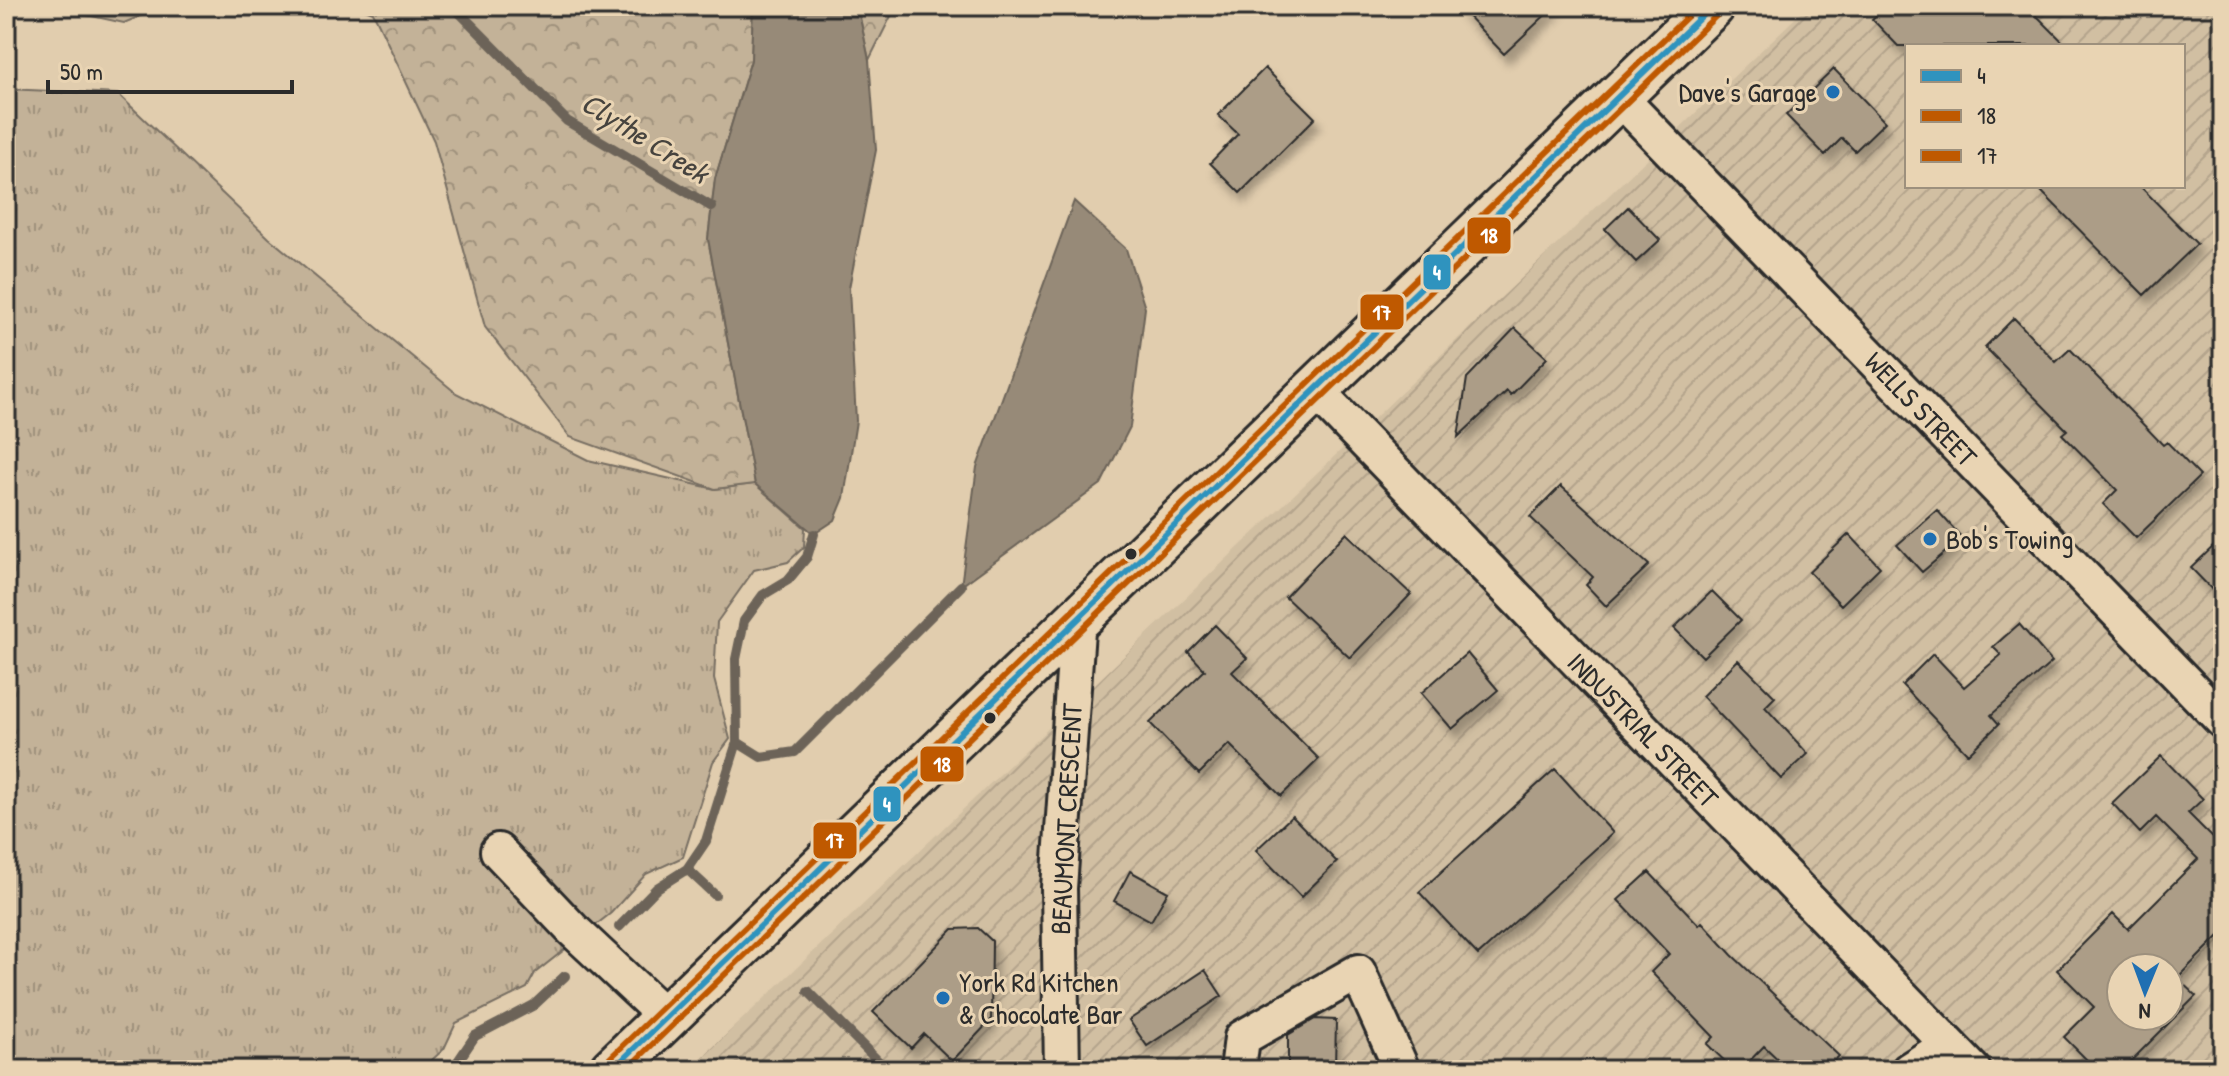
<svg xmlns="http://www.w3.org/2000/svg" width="2229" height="1076" font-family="'Patrick Hand',sans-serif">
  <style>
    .industrial { fill: url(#industrial-furrows); fill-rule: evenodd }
    .grass { fill: url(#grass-tufts); stroke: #776e62; stroke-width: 2 }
    .forest { fill: url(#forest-crowns); stroke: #776e62; stroke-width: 2 }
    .water { fill: #978a78; stroke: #6c6459; stroke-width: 2 }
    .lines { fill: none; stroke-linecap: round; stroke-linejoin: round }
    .stream { stroke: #6c6459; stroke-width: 10 }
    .building { fill: #ac9d87; stroke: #2b2b2b; stroke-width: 2; fill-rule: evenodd; filter: url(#shadow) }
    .minor-casing { stroke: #2b2b2b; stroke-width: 40 }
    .major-casing { stroke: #2b2b2b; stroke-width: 50 }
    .minor { stroke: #e9d4b3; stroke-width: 34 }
    .major { stroke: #e9d4b3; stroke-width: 44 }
    .bus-1-casing { stroke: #e9d4b3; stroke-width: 12 }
    .bus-2-casing { stroke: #e9d4b3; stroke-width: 12 }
    .bus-3-casing { stroke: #e9d4b3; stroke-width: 12 }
    .bus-1 { stroke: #2f93be; stroke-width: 6 }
    .bus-2 { stroke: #bf5900; stroke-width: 6 }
    .bus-3 { stroke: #bf5900; stroke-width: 6 }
    .poi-dot { fill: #1f6fb2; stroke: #e9d4b3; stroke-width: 3 }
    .bus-dot { fill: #2b2b2b; stroke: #e9d4b3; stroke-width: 3 }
    .labels { text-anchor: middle; stroke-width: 6; stroke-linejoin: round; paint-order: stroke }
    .poi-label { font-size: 28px; fill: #2b2b2b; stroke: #e9d4b3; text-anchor: start }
    .street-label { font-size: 28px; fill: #2b2b2b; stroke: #e9d4b3 }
    .water-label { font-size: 30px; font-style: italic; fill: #46433e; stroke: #e9d4b3 }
    .line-badge { stroke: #e9d4b3; stroke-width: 3 }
    .badge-label { font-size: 22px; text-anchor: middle; font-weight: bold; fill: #fff }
  </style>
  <defs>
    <pattern id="industrial-furrows" width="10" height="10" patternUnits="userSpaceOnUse" patternTransform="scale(2)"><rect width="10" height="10" fill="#d1bfa2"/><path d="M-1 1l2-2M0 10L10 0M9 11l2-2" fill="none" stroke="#b4a48c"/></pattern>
    <pattern id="grass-tufts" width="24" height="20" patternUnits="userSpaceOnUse" patternTransform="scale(2)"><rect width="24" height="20" fill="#c3b298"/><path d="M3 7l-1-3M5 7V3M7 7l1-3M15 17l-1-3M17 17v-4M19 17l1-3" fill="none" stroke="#9f917c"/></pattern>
    <pattern id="forest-crowns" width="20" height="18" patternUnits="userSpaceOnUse" patternTransform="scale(2)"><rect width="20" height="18" fill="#c3b298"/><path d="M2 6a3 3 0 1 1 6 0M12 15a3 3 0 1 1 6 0" fill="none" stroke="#9f917c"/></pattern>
    <filter id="shadow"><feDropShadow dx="5" dy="9" stdDeviation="4" flood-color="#0004"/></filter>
  </defs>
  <rect width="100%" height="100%" fill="#e1cdae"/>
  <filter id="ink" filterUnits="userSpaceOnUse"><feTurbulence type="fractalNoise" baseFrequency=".0125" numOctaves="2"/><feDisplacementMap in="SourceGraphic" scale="16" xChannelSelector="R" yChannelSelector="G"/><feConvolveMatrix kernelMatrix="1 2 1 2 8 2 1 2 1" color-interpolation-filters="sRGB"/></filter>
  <g filter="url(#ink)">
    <path class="industrial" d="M1808 6H2223V1070H689ZM1907 46H2183V186H1907ZM2121 968H2169V1016H2121Z"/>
    <path class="grass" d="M6 89 118 94 269 238 456 393 588 460 715 489 755 484 805 528 804 547 788 562 754 570 717 622 714 679 730 739 713 762 683 857 646 874 611 913 535 973 527 988 456 1023 444 1049 421 1070H6Z"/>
    <path class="forest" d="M45 6H164L124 23Z
      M357 6H753L751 60 715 179 708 239 755 484 715 489 570 437 485 327 434 141 373 12Z
      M847 6H896L869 60 860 18Z"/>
    <path class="water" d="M753 6H847L860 18 869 60 876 150 849 288 856 421 844 498 835 520 814 534 755 484 708 239 715 179 751 60Z
      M1074 201 1126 249 1145 308 1130 427 1101 484 961 586 977 467Z"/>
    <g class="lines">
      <path class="stream" d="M453 6 567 121 712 207
        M737 742 761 757 795 752 961 586
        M687 869 715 895
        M619 927 657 888 687 869 706 841 737 742 736 659 744 621 763 595 788 580 807 557 814 534
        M808 991 887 1070
        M452 1070 475 1036 534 1005 565 976"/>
    </g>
    <path class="building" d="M1458 6H1555L1504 54Z
      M1886 6H2027L2067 46H1898L1872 19Z
      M1265 68 1315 118 1240 193 1210 163 1238 134 1218 115Z
      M1834 69 1885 122 1855 151 1842 138 1825 155 1786 115Z
      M2036 186H2140L2197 244 2144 295Z
      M1628 207 1660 240 1636 262 1605 229Z
      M2014 318 2056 362 2070 349 2163 445 2167 442 2200 476 2136 538 2103 504 2117 490 2062 434 2067 430 1985 347Z
      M1515 328 1547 358 1511 395 1507 391 1458 437 1467 378Z
      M1561 486 1649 565 1606 606 1586 585 1593 577 1530 517Z
      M1937 510 1962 538 1922 572 1897 545Z
      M1346 533 1411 594 1350 658 1285 597Z
      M1849 534 1880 567 1841 605 1809 572Z
      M2223 537V601L2191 568Z
      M1712 591 1741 620 1703 657 1674 628Z
      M2019 624 2052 662 1991 715 1999 724 1968 754 1902 685 1933 654 1964 687 2001 655 1993 647Z
      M1215 625 1247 658 1232 672 1319 759 1281 796 1229 744 1199 774 1150 723 1205 670 1188 652Z
      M1467 653 1498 690 1452 729 1421 693Z
      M1738 660 1775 697 1765 707 1808 754 1781 779 1702 696Z
      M2161 756 2203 799 2188 813 2216 841 2223 834V932L2177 978 2196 996 2122 1070H2097L2064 1037 2094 1007 2057 970 2113 914 2128 929 2198 859 2156 817 2140 833 2112 803ZM2121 968H2169V1016H2121Z
      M1555 769 1613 833 1478 955 1419 892Z
      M1292 816 1337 862 1301 897 1256 850Z
      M1130 871 1168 892 1151 921 1114 901Z
      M1649 872 1699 925 1702 922 1732 955 1839 1056 1825 1070H1789L1764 1046 1741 1070H1734L1707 1044 1714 1037 1651 972 1669 954 1618 900Z
      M978 928 992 941 991 1020 952 1061 924 1034 911 1048 873 1012 953 929Z
      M1205 970 1222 996 1147 1046 1129 1020Z
      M1315 1019 1336 1020 1335 1067 1288 1066V1035Z"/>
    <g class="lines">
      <defs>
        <path id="minor" d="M1619 97 2223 721
          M1314 389 1973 1070
          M498 851 572 929 666 1017
          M1062 1070 1059 888 1078 616
          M1238 1070 1242 1038 1358 972 1402 1070
          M1909 1070 1948 1045"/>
        <path id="major" d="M612 1070 1712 6"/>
      </defs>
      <use href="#minor" class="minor-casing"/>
      <use href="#major" class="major-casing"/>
      <use href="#minor" class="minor"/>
      <use href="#major" class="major"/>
      <defs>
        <path id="bus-1" d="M612 1070 1712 6"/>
        <path id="bus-2" d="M626 1070 1719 13"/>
        <path id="bus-3" d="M605 1063 1698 6"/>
      </defs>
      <use href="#bus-1" class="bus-1-casing"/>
      <use href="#bus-2" class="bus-2-casing"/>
      <use href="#bus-3" class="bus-3-casing"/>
      <use href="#bus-1" class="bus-1"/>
      <use href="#bus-2" class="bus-2"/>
      <use href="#bus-3" class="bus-3"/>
    </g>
  </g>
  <g class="poi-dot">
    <circle cx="1833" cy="92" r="8"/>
    <circle cx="1930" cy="539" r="8"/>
    <circle cx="943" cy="998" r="8"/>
  </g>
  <g class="bus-dot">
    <circle cx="1131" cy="554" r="7"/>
    <circle cx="990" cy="718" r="7"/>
  </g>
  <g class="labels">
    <g class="poi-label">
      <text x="1817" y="102" text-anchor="end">Dave's Garage</text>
      <text x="1946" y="549">Bob's Towing</text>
      <text x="959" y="992">York Rd Kitchen<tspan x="959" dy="32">&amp; Chocolate Bar</tspan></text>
    </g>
    <g class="street-label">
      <text transform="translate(1921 409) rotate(46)" y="10">WELLS STREET</text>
      <text transform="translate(1643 730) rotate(46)" y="10">INDUSTRIAL STREET</text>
      <text transform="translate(1066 819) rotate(-87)" y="10">BEAUMONT CRESCENT</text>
    </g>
    <g class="water-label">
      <text transform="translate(645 138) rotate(32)" y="10">Clythe Creek</text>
    </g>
  </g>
  <g class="line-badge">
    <rect x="1466" y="216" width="46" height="39" rx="8" fill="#bf5900"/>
    <rect x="1422" y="253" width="30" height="38" rx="8" fill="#2f93be"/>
    <rect x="1359" y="293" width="46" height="38" rx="8" fill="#bf5900"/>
    <rect x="919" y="745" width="46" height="38" rx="8" fill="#bf5900"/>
    <rect x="872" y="785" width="30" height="38" rx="8" fill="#2f93be"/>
    <rect x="812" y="821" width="46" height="39" rx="8" fill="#bf5900"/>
  </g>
  <g class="badge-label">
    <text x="1489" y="243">18</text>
    <text x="1437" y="280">4</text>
    <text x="1382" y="320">17</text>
    <text x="942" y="772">18</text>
    <text x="887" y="812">4</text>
    <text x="835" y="848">17</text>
  </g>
  <rect width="2229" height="1076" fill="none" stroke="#e9d4b3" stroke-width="32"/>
  <rect x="16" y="16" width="2197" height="1044" fill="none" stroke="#2b2b2b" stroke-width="3" filter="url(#ink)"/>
  <rect x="1905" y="44" width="280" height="144" fill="#e9d4b3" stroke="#9d907d" stroke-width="2"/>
  <rect x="1921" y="70" width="40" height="12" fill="#2f93be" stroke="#9d907d" stroke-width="2"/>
  <text x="1977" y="84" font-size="24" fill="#2b2b2b">4</text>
  <rect x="1921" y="110" width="40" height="12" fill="#bf5900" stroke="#9d907d" stroke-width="2"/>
  <text x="1977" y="124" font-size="24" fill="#2b2b2b">18</text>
  <rect x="1921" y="150" width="40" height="12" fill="#bf5900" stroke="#9d907d" stroke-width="2"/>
  <text x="1977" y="164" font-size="24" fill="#2b2b2b">17</text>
  <g transform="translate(2145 992) rotate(181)"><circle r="38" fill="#e9d4b3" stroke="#9d907d" stroke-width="2"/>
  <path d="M0-6L14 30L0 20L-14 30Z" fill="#1f6fb2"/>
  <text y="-12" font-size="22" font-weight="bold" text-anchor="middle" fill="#2b2b2b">N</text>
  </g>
  <path d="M48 80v12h244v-12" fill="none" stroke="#2b2b2b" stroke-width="4"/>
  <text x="60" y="80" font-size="24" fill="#2b2b2b" stroke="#e9d4b3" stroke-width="6" paint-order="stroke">50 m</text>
</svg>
